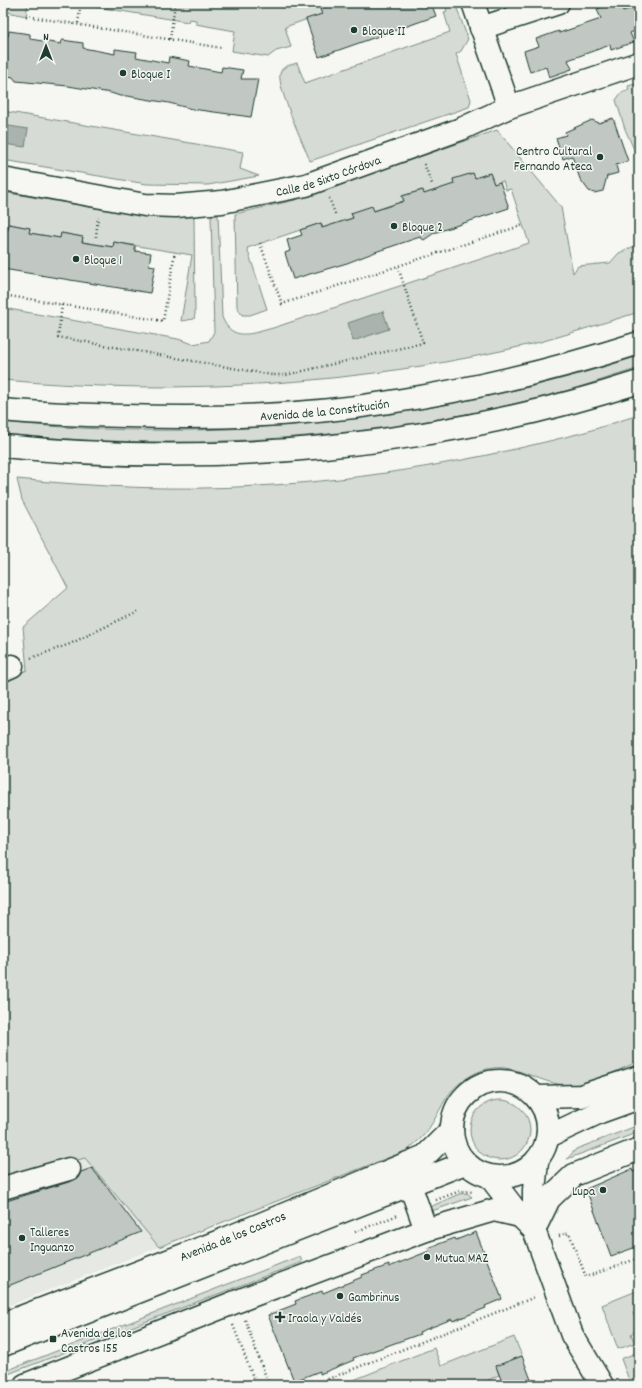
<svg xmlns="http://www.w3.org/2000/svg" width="642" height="1388" font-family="Dekko,sans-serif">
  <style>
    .built { fill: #e6e8e4 }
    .green { fill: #d6dbd6; stroke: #7a8c85 }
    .water { fill: #aab3ae; stroke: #72847d }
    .building { fill: #c1c8c3; stroke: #1f3d34 }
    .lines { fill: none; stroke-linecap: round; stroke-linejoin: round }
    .minor-casing { stroke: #1f3d34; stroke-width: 25 }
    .primary-casing { stroke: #1f3d34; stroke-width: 25 }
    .path { stroke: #1f3d34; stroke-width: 2.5; stroke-dasharray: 1 3; stroke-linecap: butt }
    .minor { stroke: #f6f6f2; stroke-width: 22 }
    .primary { stroke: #f6f6f2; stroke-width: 22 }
    .poi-dot { fill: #1f3d34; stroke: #f6f6f2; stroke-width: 1.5 }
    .labels { text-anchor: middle; stroke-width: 3; stroke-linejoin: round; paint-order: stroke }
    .poi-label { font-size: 13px; fill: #1f3d34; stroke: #f6f6f2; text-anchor: start }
    .street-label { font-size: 13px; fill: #1f3d34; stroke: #f6f6f2 }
  </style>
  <rect width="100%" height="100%" fill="#f6f6f2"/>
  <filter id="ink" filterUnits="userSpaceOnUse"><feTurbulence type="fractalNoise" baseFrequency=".025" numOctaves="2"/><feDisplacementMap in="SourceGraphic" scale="8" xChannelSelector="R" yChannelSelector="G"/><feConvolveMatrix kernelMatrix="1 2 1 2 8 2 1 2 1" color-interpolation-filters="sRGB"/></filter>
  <g filter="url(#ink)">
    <path class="built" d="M85 1158 159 1247 3 1308V1179Z"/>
    <path class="green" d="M3 3H28L26 16 3 11Z
      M72 3H191L213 5 237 3H338L320 9 322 14 285 27 291 47 276 51 268 57 232 51 235 31 196 24V20L189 19 188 22Z
      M445 3H455L468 39 461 51 456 54 471 100 469 107 310 161C304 145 277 88 280 74 281 66 291 65 297 63L305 83 450 32 444 12 447 11Z
      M639 83V161L625 129 616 100 621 93 629 90 628 86Z
      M3 111 243 152 240 169 259 176 208 185 147 184 3 160Z
      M497 130 561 207 573 273 578 266 610 263 619 253 639 244V312C606 322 573 333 540 342 364 385 183 396 3 380V308L178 339 193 344 209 341 214 332 211 216 218 215 222 317C232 343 253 333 273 328L529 243 511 189 506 190 503 181 494 184 490 173 475 178 473 173 453 180 455 184 424 194 422 190 402 196 404 201 373 211 351 213 353 218 349 219 323 228 321 223 247 248 267 309 250 315H242L237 307 235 214 295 200Z
      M3 192 142 216 194 217 195 314 194 319 181 321 192 255 114 242 113 247 82 242V237L62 233 60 238 29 233 30 228 9 224 8 230 3 229Z
      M639 356V368C613 376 588 385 562 392 381 440 189 452 3 434V422C217 444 434 422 639 356Z
      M639 415V1061C623 1068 597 1081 582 1084 535 1093 510 1044 460 1083 444 1095 440 1113 429 1128 424 1137 415 1143 408 1150L159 1247 85 1158 3 1179V681L27 670 23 627 68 588 22 500 17 479C97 487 177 491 257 486 367 480 478 460 585 432 603 427 621 420 639 415Z
      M470 1130a30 30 0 1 1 60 0a30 30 0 1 1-60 0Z
      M639 1125V1132L567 1159 576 1149Z
      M467 1193 472 1197 432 1211 430 1207 459 1194Z
      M300 1256 302 1262 3 1376V1372Z
      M639 1290V1311L633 1313 639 1328 631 1334 635 1343 618 1349 602 1305Z
      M514 1337 522 1356 496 1366 499 1375 478 1385H341L434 1348 441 1366Z
      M638 1352 639 1385H631L621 1359Z"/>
    <path class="water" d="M3 125 28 129 25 147 3 144Z
      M383 311 389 329 353 341 348 323Z"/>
    <path class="building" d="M338 3H431L436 16 319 57 306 19 322 14 320 9Z
      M612 4 613 7 620 4 623 11 639 6V29L630 33 634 42 611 50 610 45 568 60 572 69 549 77 546 67 530 72 524 51 539 46 536 39 559 31V33L601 19 597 9Z
      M9 31 30 34V39L61 44 62 40 83 43V48L115 54V49L137 52 136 57 168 63 169 57 190 61 189 66 221 72 222 67 243 70 241 79H258L251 117 192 109 169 103 127 96H120L111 93 68 86 16 81 13 77 3 75V36H8Z
      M613 118 628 161 616 165 618 173 607 176 603 191 594 193 589 191 580 179 572 156 563 159 556 138 566 135 565 132 592 120 599 123Z
      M473 173 475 178 490 173 494 184 500 182 509 208 434 233 424 240 420 237 378 251 347 263 293 279 285 253 290 251 287 240 302 235 300 230 321 223 322 228 353 218 351 213 372 206 374 211 404 201 402 196 423 190 424 194 454 184 453 179Z
      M9 224 30 228 29 233 60 238 61 233 83 237 82 242 113 247 114 242 135 246V251L151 253 149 265 155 266 150 293 3 269V229L8 230Z
      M92 1168 141 1232 3 1288V1202L72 1181 78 1178 81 1172Z
      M632 1169 633 1172 639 1169V1246L611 1256 586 1189Z
      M476 1232 502 1299 485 1306 486 1308 453 1321 452 1319 419 1332 420 1334 353 1358 354 1360 320 1374V1371L294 1381 268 1315 296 1304 295 1301 306 1297 322 1291 323 1293 362 1277V1275L389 1265V1267L429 1251 428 1248 455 1238 456 1240Z
      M522 1356 533 1385H503L496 1366Z"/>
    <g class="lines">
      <defs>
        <g id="minor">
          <path d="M473 3 509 107"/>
          <path d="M481 28 558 3"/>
          <path id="s1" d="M3 179 145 205 176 206 222 202 306 185 461 129 509 107 639 63"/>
          <path d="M3 670 12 666"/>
          <path d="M490 1177 520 1216 534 1230 572 1335 602 1385"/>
          <path d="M410 1185 426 1230"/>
          <path d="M3 1188 69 1169"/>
          <path d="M534 1225V1190L537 1162"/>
          <path d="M534 1230 549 1199 574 1175 639 1149"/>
          <path d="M25 1385 238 1301 426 1230 494 1210 520 1216"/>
        </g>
        <g id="primary">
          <path id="s2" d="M3 410C44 414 85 415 126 416 214 419 303 416 390 402 475 389 558 369 639 343"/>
          <path d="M3 446C216 468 435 448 639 382"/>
          <circle cx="500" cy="1129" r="48"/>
          <path d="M537 1097 581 1096 639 1077"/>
          <path d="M549 1136 600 1112 639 1098"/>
          <path id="s3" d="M3 1324 220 1241 425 1156 452 1129"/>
          <path d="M3 1345 465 1163"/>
        </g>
      </defs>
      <use href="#minor" class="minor-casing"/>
      <use href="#primary" class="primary-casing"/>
      <path class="path" d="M26 16 222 48
        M78 23 81 3
        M170 39 175 3
        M424 164 432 184
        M329 198 336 216
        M96 237 98 217
        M260 243 282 304 523 225
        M3 295 163 321 175 252
        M62 305 58 337 272 375H286L423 343 398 267
        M31 658 70 644 138 611
        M436 1200 460 1191 473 1192
        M355 1232 398 1215
        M559 1236 569 1233 586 1277 639 1258
        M245 1320 269 1385
        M233 1325 256 1385
        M313 1385 535 1297"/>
      <use href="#minor" class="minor"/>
      <use href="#primary" class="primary"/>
    </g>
  </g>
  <g class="poi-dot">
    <circle cx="354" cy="30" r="4"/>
    <circle cx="123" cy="73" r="4"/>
    <circle cx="600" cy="157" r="4"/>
    <circle cx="394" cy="226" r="4"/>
    <circle cx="76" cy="259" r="4"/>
    <circle cx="603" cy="1190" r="4"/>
    <circle cx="22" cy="1238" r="4"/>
    <circle cx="427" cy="1257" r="4"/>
    <circle cx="340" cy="1296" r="4"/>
    <path d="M278 1311h4v4h4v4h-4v4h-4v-4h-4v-4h4z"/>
    <rect x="49" y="1335" width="8" height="8" rx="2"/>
  </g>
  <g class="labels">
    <g class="poi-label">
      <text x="362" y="35">Bloque II</text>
      <text x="131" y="78">Bloque I</text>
      <text x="592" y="155" text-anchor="end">Centro Cultural<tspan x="592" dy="15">Fernando Ateca</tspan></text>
      <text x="402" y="231">Bloque 2</text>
      <text x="84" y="264">Bloque 1</text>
      <text x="595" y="1195" text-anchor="end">Lupa</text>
      <text x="30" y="1236">Talleres<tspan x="30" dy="15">Inguanzo</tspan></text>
      <text x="435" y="1262">Mutua MAZ</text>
      <text x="348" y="1301">Gambrinus</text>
      <text x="288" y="1322">Iraola y Valdés</text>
      <text x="61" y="1337">Avenida de los<tspan x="61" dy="15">Castros 155</tspan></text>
    </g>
    <g class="street-label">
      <text dy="5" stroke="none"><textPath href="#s1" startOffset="331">Calle de Sixto Córdova</textPath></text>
      <text dy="5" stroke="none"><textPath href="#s2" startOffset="322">Avenida de la Constitución</textPath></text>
      <text dy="5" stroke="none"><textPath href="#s3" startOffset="246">Avenida de los Castros</textPath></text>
    </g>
  </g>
  <rect width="642" height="1388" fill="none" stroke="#f6f6f2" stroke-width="16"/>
  <rect x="8" y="8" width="626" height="1372" fill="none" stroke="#1f3d34" stroke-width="1.5" filter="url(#ink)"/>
  <g transform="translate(46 46)" stroke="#f6f6f2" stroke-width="3" paint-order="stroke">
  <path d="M0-3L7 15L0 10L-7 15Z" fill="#1f3d34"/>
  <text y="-6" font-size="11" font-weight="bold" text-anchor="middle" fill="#1f3d34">N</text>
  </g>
</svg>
